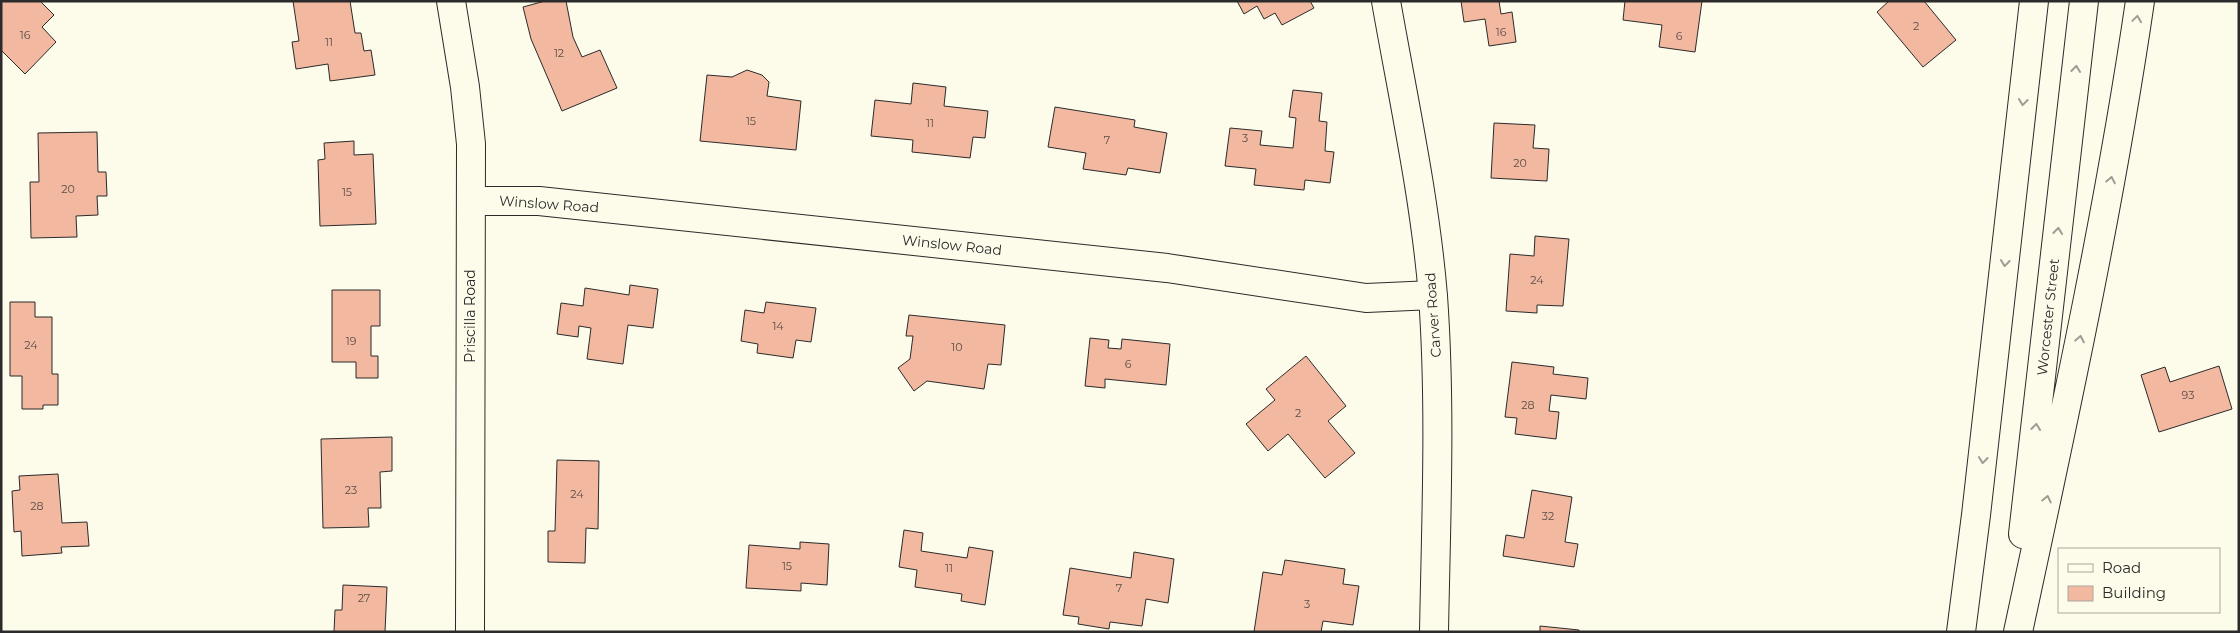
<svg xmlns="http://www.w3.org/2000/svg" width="2240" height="633" font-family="Montserrat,sans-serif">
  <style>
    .building { fill: #f2b8a0; stroke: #2b2b2b }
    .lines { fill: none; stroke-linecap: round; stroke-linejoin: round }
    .minor-casing { stroke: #2b2b2b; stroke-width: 30 }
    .trunk-casing { stroke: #2b2b2b; stroke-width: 30 }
    .minor { stroke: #fdfbea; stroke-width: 28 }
    .trunk { stroke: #fdfbea; stroke-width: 28 }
    .oneway { stroke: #9e9d94 }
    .labels { text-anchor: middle; stroke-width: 4; stroke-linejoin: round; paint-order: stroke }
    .number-label { font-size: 11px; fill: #5d4e48 }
    .street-label { font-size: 14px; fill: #2b2b2b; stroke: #fdfbea }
  </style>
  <rect width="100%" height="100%" fill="#fdfbea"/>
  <path class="building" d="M1 1H40L54 15 42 27 56 42 25 74 1 50Z
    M293 1H350L355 33H361L364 51 371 50 375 75 330 81 328 64 296 69 292 42 299 41Z
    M545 1H566L573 37 582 57 600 50 617 88 562 111 531 39 523 7Z
    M1237 1H1310L1314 8 1282 25 1275 13 1264 19 1257 6 1244 14Z
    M1461 1H1499L1501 14 1512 12 1516 42 1489 46 1485 19 1464 22Z
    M1625 1H1702L1695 52 1659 47 1662 25 1623 20Z
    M1889 1H1924L1956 40 1923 67 1877 12Z
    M747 70 762 75 769 82 767 96 801 101 796 150 700 141 707 75 732 77Z
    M913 83 946 87 944 106 988 111 985 138 973 137 970 158 912 152 913 140 871 136 875 100 911 104Z
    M1293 90 1322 93 1319 121 1327 122 1325 151 1334 152 1330 183 1305 180 1304 190 1254 185 1256 169 1225 166 1230 128 1262 131 1260 145 1293 148 1296 118 1289 117Z
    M1055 107 1135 120 1134 127 1167 133 1160 173 1128 168 1126 175 1083 169 1086 153 1048 147Z
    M1494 123 1535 125 1533 148 1549 149 1547 181 1491 178Z
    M97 132 98 172H106L107 196H97L98 215 76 216 77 237 31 238 30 182H39L38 133Z
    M354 141V155L373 154 376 224 320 226 318 160 325 159 324 143Z
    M1535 236 1569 239 1563 306 1537 305V313L1506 311 1510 254 1534 256Z
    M630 285 658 289 653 328 628 325 623 364 587 359 591 328 579 326 578 337 557 334 561 303 583 306 585 288 629 295Z
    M332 290H380V326H371V356H378V378H356V362H332Z
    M10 302H35V317H52V374H58V405H43V409H22V376H10Z
    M766 302 816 308 811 342 796 340 793 358 757 353 758 344 741 341 745 310 764 313Z
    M909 315 1005 325 1001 365 988 364 984 389 927 381 914 391 898 368 910 359 913 336H906Z
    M1090 338 1109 340 1108 348 1121 349 1122 339 1170 344 1166 385 1105 379V388L1085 386Z
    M1306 356 1346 406 1328 421 1355 453 1325 478 1288 434 1268 451 1246 424 1275 400 1266 389Z
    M1512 362 1554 367 1553 374 1588 378 1586 399 1551 395 1549 411 1559 412 1556 439 1515 434 1517 418 1505 417Z
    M2219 366 2232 409 2159 432 2141 375 2165 367 2170 382Z
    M392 437V471L380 472 381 508H368L369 527 323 528 321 439Z
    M557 460 599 461 598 529 586 528 585 563 548 562V531H555Z
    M58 474 62 523 87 522 89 546 61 547 62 553 22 556 21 531 14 532 12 491 20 490 19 476Z
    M1532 490 1572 497 1565 542 1578 544 1574 567 1503 556 1506 535 1524 538Z
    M904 530 923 533 921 551 967 558 969 547 993 551 985 605 961 601 962 594 915 587 917 570 899 567Z
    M800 542 829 544 827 585 801 583V591L746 588 749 545 800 549Z
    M1134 552 1174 559 1168 603 1146 599 1142 626 1110 622 1109 629 1078 624 1079 617 1063 615 1070 568 1131 578Z
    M1285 560 1345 569 1343 584 1359 586 1353 625 1323 621 1321 632H1254L1263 572 1282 575Z
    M343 585 387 587 385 632H334L335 610H342Z
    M1540 626 1579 630V632H1540Z"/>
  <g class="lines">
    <defs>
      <path id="minor" d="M451 1 465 87 471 144 470 632
        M1386 1C1403 98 1425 198 1433 296 1441 408 1436 520 1434 632
        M471 201H539L1167 268 1366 298 1433 295"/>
      <path id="trunk" d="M2023 534 2084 1
        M1961 632 1976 515 2034 1
        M2018 632C2063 422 2109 213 2140 1"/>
    </defs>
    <use href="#minor" class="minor-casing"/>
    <use href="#trunk" class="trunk-casing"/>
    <use href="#minor" class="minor"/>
    <use href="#trunk" class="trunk"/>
  </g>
  <defs><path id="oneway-chevron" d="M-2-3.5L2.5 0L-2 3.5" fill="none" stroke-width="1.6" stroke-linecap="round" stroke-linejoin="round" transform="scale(1.25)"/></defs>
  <g class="oneway">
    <use href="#oneway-chevron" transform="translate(2137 19) rotate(-82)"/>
    <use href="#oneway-chevron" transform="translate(2076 69) rotate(-84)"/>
    <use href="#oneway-chevron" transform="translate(2023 102) rotate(96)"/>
    <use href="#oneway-chevron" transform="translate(2111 180) rotate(-79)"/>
    <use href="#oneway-chevron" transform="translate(2058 231) rotate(-84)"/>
    <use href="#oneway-chevron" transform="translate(2005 263) rotate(96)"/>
    <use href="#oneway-chevron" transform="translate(2080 339) rotate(-79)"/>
    <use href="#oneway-chevron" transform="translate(2036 427) rotate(-84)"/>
    <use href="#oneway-chevron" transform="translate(1983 460) rotate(96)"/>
    <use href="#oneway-chevron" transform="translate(2047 499) rotate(-78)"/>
  </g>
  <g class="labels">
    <g class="number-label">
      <text x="1916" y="30">2</text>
      <text x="1501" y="36">16</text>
      <text x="25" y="39">16</text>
      <text x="1679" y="40">6</text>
      <text x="329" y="46">11</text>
      <text x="559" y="57">12</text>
      <text x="751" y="125">15</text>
      <text x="930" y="127">11</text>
      <text x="1245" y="142">3</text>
      <text x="1107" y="144">7</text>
      <text x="1520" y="167">20</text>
      <text x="68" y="193">20</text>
      <text x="347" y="196">15</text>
      <text x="1537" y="284">24</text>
      <text x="778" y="330">14</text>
      <text x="351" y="345">19</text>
      <text x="31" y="349">24</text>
      <text x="957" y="351">10</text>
      <text x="1128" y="368">6</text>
      <text x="2188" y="399">93</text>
      <text x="1528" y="409">28</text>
      <text x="1298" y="417">2</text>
      <text x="351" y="494">23</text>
      <text x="577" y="498">24</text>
      <text x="37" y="510">28</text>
      <text x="1548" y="520">32</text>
      <text x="787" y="570">15</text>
      <text x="949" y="572">11</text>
      <text x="1119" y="592">7</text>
      <text x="364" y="602">27</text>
      <text x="1307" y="608">3</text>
    </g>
    <g class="street-label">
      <text transform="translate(549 204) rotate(4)" y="5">Winslow Road</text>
      <text transform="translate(952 245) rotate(6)" y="5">Winslow Road</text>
      <text transform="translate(1433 315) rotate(-94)" y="5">Carver Road</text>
      <text transform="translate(470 316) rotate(-90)" y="5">Priscilla Road</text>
      <text transform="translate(2048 317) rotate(-84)" y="5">Worcester Street</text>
    </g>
  </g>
  <rect width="2240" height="633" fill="none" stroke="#2b2b2b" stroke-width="5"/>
  <rect x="2058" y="548" width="162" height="65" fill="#fdfbea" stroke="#a9a89e"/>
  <rect x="2068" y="564" width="25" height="8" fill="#fdfbea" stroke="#a9a89e"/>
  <text x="2102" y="573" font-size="15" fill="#2b2b2b">Road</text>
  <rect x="2068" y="586" width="25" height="15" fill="#f2b8a0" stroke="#a9a89e"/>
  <text x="2102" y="598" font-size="15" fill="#2b2b2b">Building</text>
</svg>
